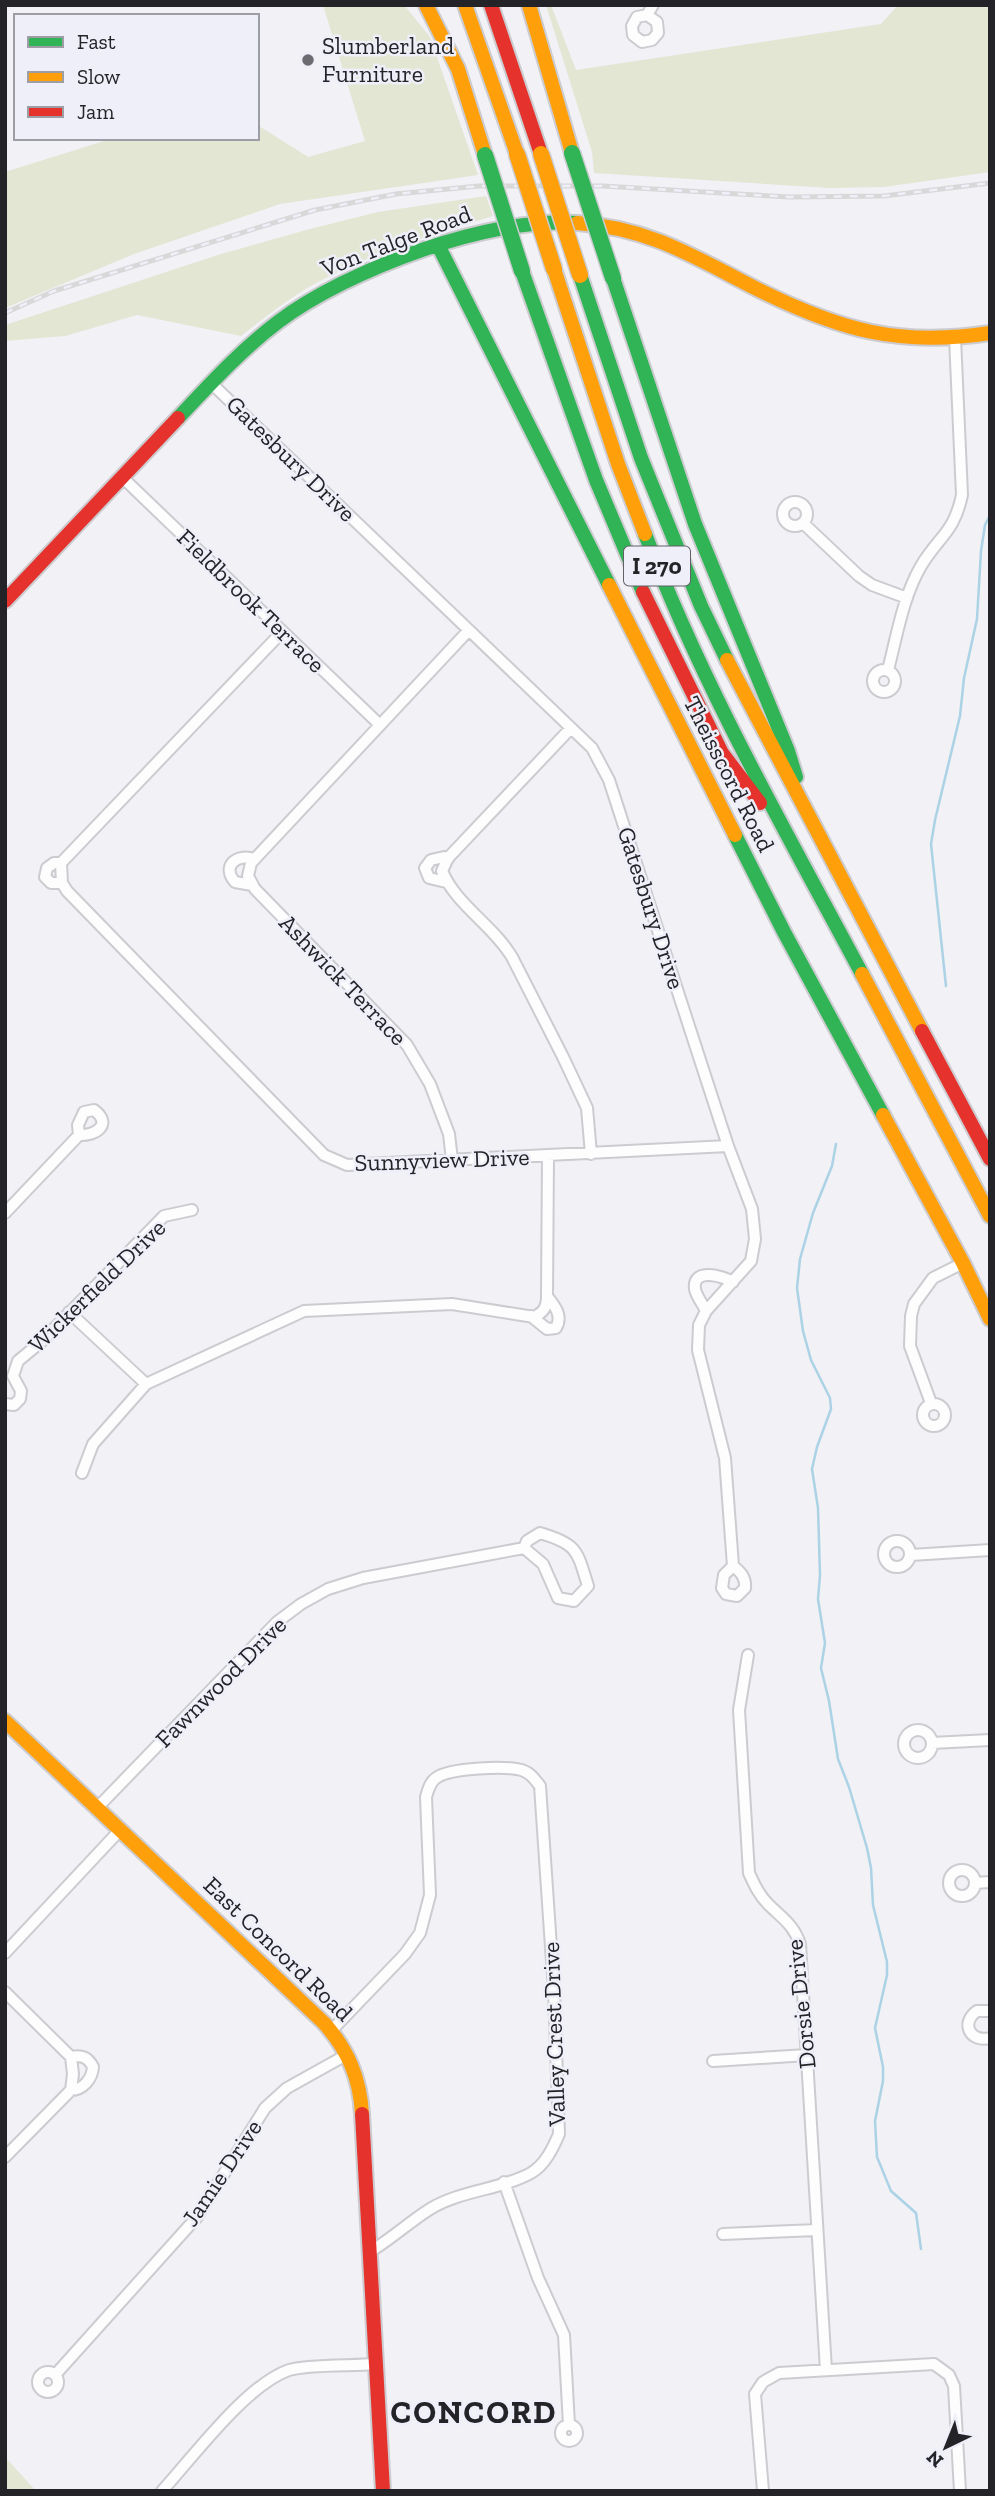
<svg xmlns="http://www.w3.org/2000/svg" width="995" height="2496" font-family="'Zilla Slab',serif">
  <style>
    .green { fill: #e2e6d3 }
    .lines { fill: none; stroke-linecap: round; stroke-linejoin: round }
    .stream { stroke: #acd2e5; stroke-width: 2.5 }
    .street-casing { stroke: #ccccd0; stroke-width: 14 }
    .fast-casing { stroke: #ccccd0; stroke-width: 18 }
    .slow-casing { stroke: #ccccd0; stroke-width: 18 }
    .jam-casing { stroke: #ccccd0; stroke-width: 18 }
    .street { stroke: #fdfdfe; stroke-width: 10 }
    .fast { stroke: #30b455; stroke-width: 14 }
    .slow { stroke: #ff9f0a; stroke-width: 14 }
    .jam { stroke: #e5322d; stroke-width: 14 }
    .rail-casing { stroke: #d8d8d9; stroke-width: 5 }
    .rail { stroke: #eeeff9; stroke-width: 2.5; stroke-dasharray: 8; stroke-linecap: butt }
    .fast-bridge-casing { stroke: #ccccd0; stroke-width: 19; stroke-linecap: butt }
    .slow-bridge-casing { stroke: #ccccd0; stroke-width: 19; stroke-linecap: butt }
    .fast-bridge { stroke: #30b455; stroke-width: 16 }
    .slow-bridge { stroke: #ff9f0a; stroke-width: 16 }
    .poi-dot { fill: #6c6c70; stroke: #eeeff9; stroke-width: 2.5 }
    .labels { text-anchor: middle; stroke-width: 5; stroke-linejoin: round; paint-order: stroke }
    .shield { fill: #eeeff9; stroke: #616167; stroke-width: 2 }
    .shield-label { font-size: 23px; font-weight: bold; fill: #242428 }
    .poi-label { font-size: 24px; fill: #242428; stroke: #eeeff9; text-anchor: start }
    .street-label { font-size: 24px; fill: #242428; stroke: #eeeff9 }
    .district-label { font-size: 32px; font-weight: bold; letter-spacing: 2px; fill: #242428; stroke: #eeeff9 }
  </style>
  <rect width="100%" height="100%" fill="#f1f1f6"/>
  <path class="green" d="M323 5H404L430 37 478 175 280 204 134 254 5 308V169L8 171 114 138H257V118L259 126 308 157 365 141Z
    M546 5H551L576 70 881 24 898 5H990V172L884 187 830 188 594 173 592 152Z
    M486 196 493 216C437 233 379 251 326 278 295 293 268 315 241 336L137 315 65 336 5 341V325L221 254 310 229 378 212Z
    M5 2457 36 2491H5Z"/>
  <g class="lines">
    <path class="stream" d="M946 986 931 844 935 820 960 716 964 678 977 619 981 551 985 525 990 515
      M836 1144 832 1166 813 1213 800 1259 797 1288 803 1331 811 1360 830 1398 831 1409 817 1447 812 1469 818 1508 820 1575 818 1599 825 1643 821 1668 829 1701 838 1759 849 1787 867 1848 871 1868 873 1905 887 1962V1975L875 2028 883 2067V2081L875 2121 877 2157 891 2191 916 2213 921 2249"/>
    <defs>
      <path id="street" d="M647 15 657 22 658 33 652 40 642 42 633 35 632 26 637 17 647 15 653 5
        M211 383 592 748 609 780 728 1146 752 1209 755 1239 751 1261 706 1311 699 1325 698 1350 725 1458 733 1566 724 1575 722 1588 726 1594 737 1596 745 1588C746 1578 741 1572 733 1566
        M122 477 379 724
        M783 514a12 12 0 1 1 24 0a12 12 0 1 1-24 0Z
        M803 523 859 576 872 585 907 598
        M282 632 61 863 62 883 67 891 324 1155 347 1165 728 1146
        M873 681a11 11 0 1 1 22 0a11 11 0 1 1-22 0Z
        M888 670C897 635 903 597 921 566 939 536 954 533 962 495L955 338
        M571 728 448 858 442 871C456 905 493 925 512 957L563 1057 587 1108 591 1154
        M61 863H54L47 868 45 877 51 883H62
        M446 882 429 878 425 868 431 860 444 857 448 859
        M252 885 235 882C221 866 237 853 254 859
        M452 1160 449 1134 430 1084 407 1045 255 889 248 876 251 863 469 630
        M5 1213 79 1135C96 1136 113 1124 94 1110L84 1112 78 1125 79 1135
        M706 1311C703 1304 696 1296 695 1289 692 1267 723 1276 733 1282
        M69 1312 146 1384
        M531 1316 547 1329 556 1328C563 1316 555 1306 547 1296
        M931 1403 910 1346 911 1316 914 1304 933 1278 963 1263
        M923 1415a11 11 0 1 1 22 0a11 11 0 1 1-22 0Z
        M5 1404 14 1405 20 1399 21 1391 13 1376 18 1361 41 1342 164 1216 192 1210
        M82 1473 93 1444 146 1384 304 1311 452 1304 534 1317C544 1312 547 1307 547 1296L548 1156
        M884 1554a13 13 0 1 1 26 0a13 13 0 1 1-26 0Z
        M911 1555 990 1550
        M748 1655 739 1710 749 1873C754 1884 759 1895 768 1904 782 1918 794 1925 800 1944L826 2370
        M904 1744a14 14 0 1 1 28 0a14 14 0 1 1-28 0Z
        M932 1743 990 1740
        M98 1807 277 1622 301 1604 328 1589 363 1578 524 1548 543 1564 558 1598 574 1601 588 1586C577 1551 578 1544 540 1533L527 1541 524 1548
        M949 1883a13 13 0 1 1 26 0a13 13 0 1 1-26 0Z
        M975 1883 990 1882
        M5 1953 121 1829
        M5 1992 71 2057 73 2074 71 2090 5 2157
        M990 2011H977C960 2023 970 2043 990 2038
        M331 2031 405 1954 420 1933 430 1895 426 1797C428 1790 430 1782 436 1778 449 1768 509 1765 524 1771 532 1774 535 1780 540 1786L554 1991 559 2134C553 2148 545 2165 531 2173 500 2190 461 2190 430 2209 408 2223 390 2240 368 2253
        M713 2061 807 2055
        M71 2090C83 2090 92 2079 93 2067 88 2057 82 2055 71 2057
        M504 2182 538 2278 564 2335 569 2425
        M723 2234 817 2230
        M38 2382a10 10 0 1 1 20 0a10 10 0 1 1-20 0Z
        M55 2375 197 2217 265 2108 287 2088 348 2054
        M561 2433a8 8 0 1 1 16 0a8 8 0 1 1-16 0Z
        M162 2491C194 2456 246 2385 289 2370 307 2364 354 2366 375 2364
        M763 2491 755 2394 763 2382 779 2373 934 2364 949 2375 954 2386 960 2491"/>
      <path id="fast" d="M438 245 609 585
        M522 271 596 480 643 592
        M580 275 641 458 701 606 727 660
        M613 278 695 524 788 751 796 777
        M178 418C210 384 241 350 278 322 347 270 490 216 577 223
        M645 534C703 687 785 830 862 974
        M735 835 784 932 883 1115"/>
      <path id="slow" d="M426 5 458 69 485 155
        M465 5 517 154
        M529 5 572 153
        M577 223C651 228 696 258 759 290 840 330 899 347 990 333
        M554 269 618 464 645 534
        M609 585 735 835
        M727 660 922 1031
        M862 974 990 1216
        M883 1115 963 1263 990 1319
        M5 1721 324 2023C348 2050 360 2078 362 2114"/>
      <path id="jam" d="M491 5 541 154
        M643 592 722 753 760 803
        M5 601 178 418
        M922 1031 990 1159
        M362 2114 383 2491"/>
    </defs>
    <use href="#street" class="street-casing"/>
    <use href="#fast" class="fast-casing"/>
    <use href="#slow" class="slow-casing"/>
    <use href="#jam" class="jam-casing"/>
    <use href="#street" class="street"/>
    <use href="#fast" class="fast"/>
    <use href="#slow" class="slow"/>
    <use href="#jam" class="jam"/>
    <defs>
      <path id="rail" d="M5 313 54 291 315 210 396 194 479 186H603L789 197 884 196 990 183"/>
    </defs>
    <use href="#rail" class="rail-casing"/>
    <use href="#rail" class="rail"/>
    <defs>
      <path id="fast-bridge" d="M572 153 613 278
        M485 155 522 271"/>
      <path id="slow-bridge" d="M517 154 554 269
        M541 154 580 275"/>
    </defs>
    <use href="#fast-bridge" class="fast-bridge-casing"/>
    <use href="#slow-bridge" class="slow-bridge-casing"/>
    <use href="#fast-bridge" class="fast-bridge"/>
    <use href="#slow-bridge" class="slow-bridge"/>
  </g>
  <circle class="poi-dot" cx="308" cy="60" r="7"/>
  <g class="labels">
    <rect class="shield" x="624" y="546.5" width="66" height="39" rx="5"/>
    <g class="shield-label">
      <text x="657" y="574">I 270</text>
    </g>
    <g class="poi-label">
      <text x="322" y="54">Slumberland<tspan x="322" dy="28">Furniture</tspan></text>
    </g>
    <g class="street-label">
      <text transform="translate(396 241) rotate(-21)" y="8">Von Talge Road</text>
      <text transform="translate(291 459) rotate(44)" y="8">Gatesbury Drive</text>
      <text transform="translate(251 601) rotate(44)" y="8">Fieldbrook Terrace</text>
      <text transform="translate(729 774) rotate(63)" y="8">Theisscord Road</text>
      <text transform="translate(651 908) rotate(72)" y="8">Gatesbury Drive</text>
      <text transform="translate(343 980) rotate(46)" y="8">Ashwick Terrace</text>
      <text transform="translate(442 1160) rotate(-2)" y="8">Sunnyview Drive</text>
      <text transform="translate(97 1286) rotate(-44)" y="8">Wickerfield Drive</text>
      <text transform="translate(221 1682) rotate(-45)" y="8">Fawnwood Drive</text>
      <text transform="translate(278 1949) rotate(44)" y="8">East Concord Road</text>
      <text transform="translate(801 2004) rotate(-96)" y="8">Dorsie Drive</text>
      <text transform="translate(554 2034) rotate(-92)" y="8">Valley Crest Drive</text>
      <text transform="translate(222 2173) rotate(-56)" y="8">Jamie Drive</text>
    </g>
    <g class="district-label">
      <text x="474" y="2423">CONCORD</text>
    </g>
  </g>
  <rect width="995" height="2496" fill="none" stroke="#242428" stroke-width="14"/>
  <rect x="14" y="14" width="245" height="126" fill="#eeeff9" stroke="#9d9ea5" stroke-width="2"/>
  <rect x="28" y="37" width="35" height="10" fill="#30b455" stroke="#9d9ea5" stroke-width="2"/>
  <text x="77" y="49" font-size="21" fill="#242428">Fast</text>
  <rect x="28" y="72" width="35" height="10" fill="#ff9f0a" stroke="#9d9ea5" stroke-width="2"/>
  <text x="77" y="84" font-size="21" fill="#242428">Slow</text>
  <rect x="28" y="107" width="35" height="10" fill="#e5322d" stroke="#9d9ea5" stroke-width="2"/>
  <text x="77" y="119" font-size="21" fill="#242428">Jam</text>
  <g transform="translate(946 2447) rotate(223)" stroke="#eeeff9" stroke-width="5" paint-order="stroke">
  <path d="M0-5L12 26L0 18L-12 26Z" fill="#242428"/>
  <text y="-10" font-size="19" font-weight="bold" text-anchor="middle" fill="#242428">N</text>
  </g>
</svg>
